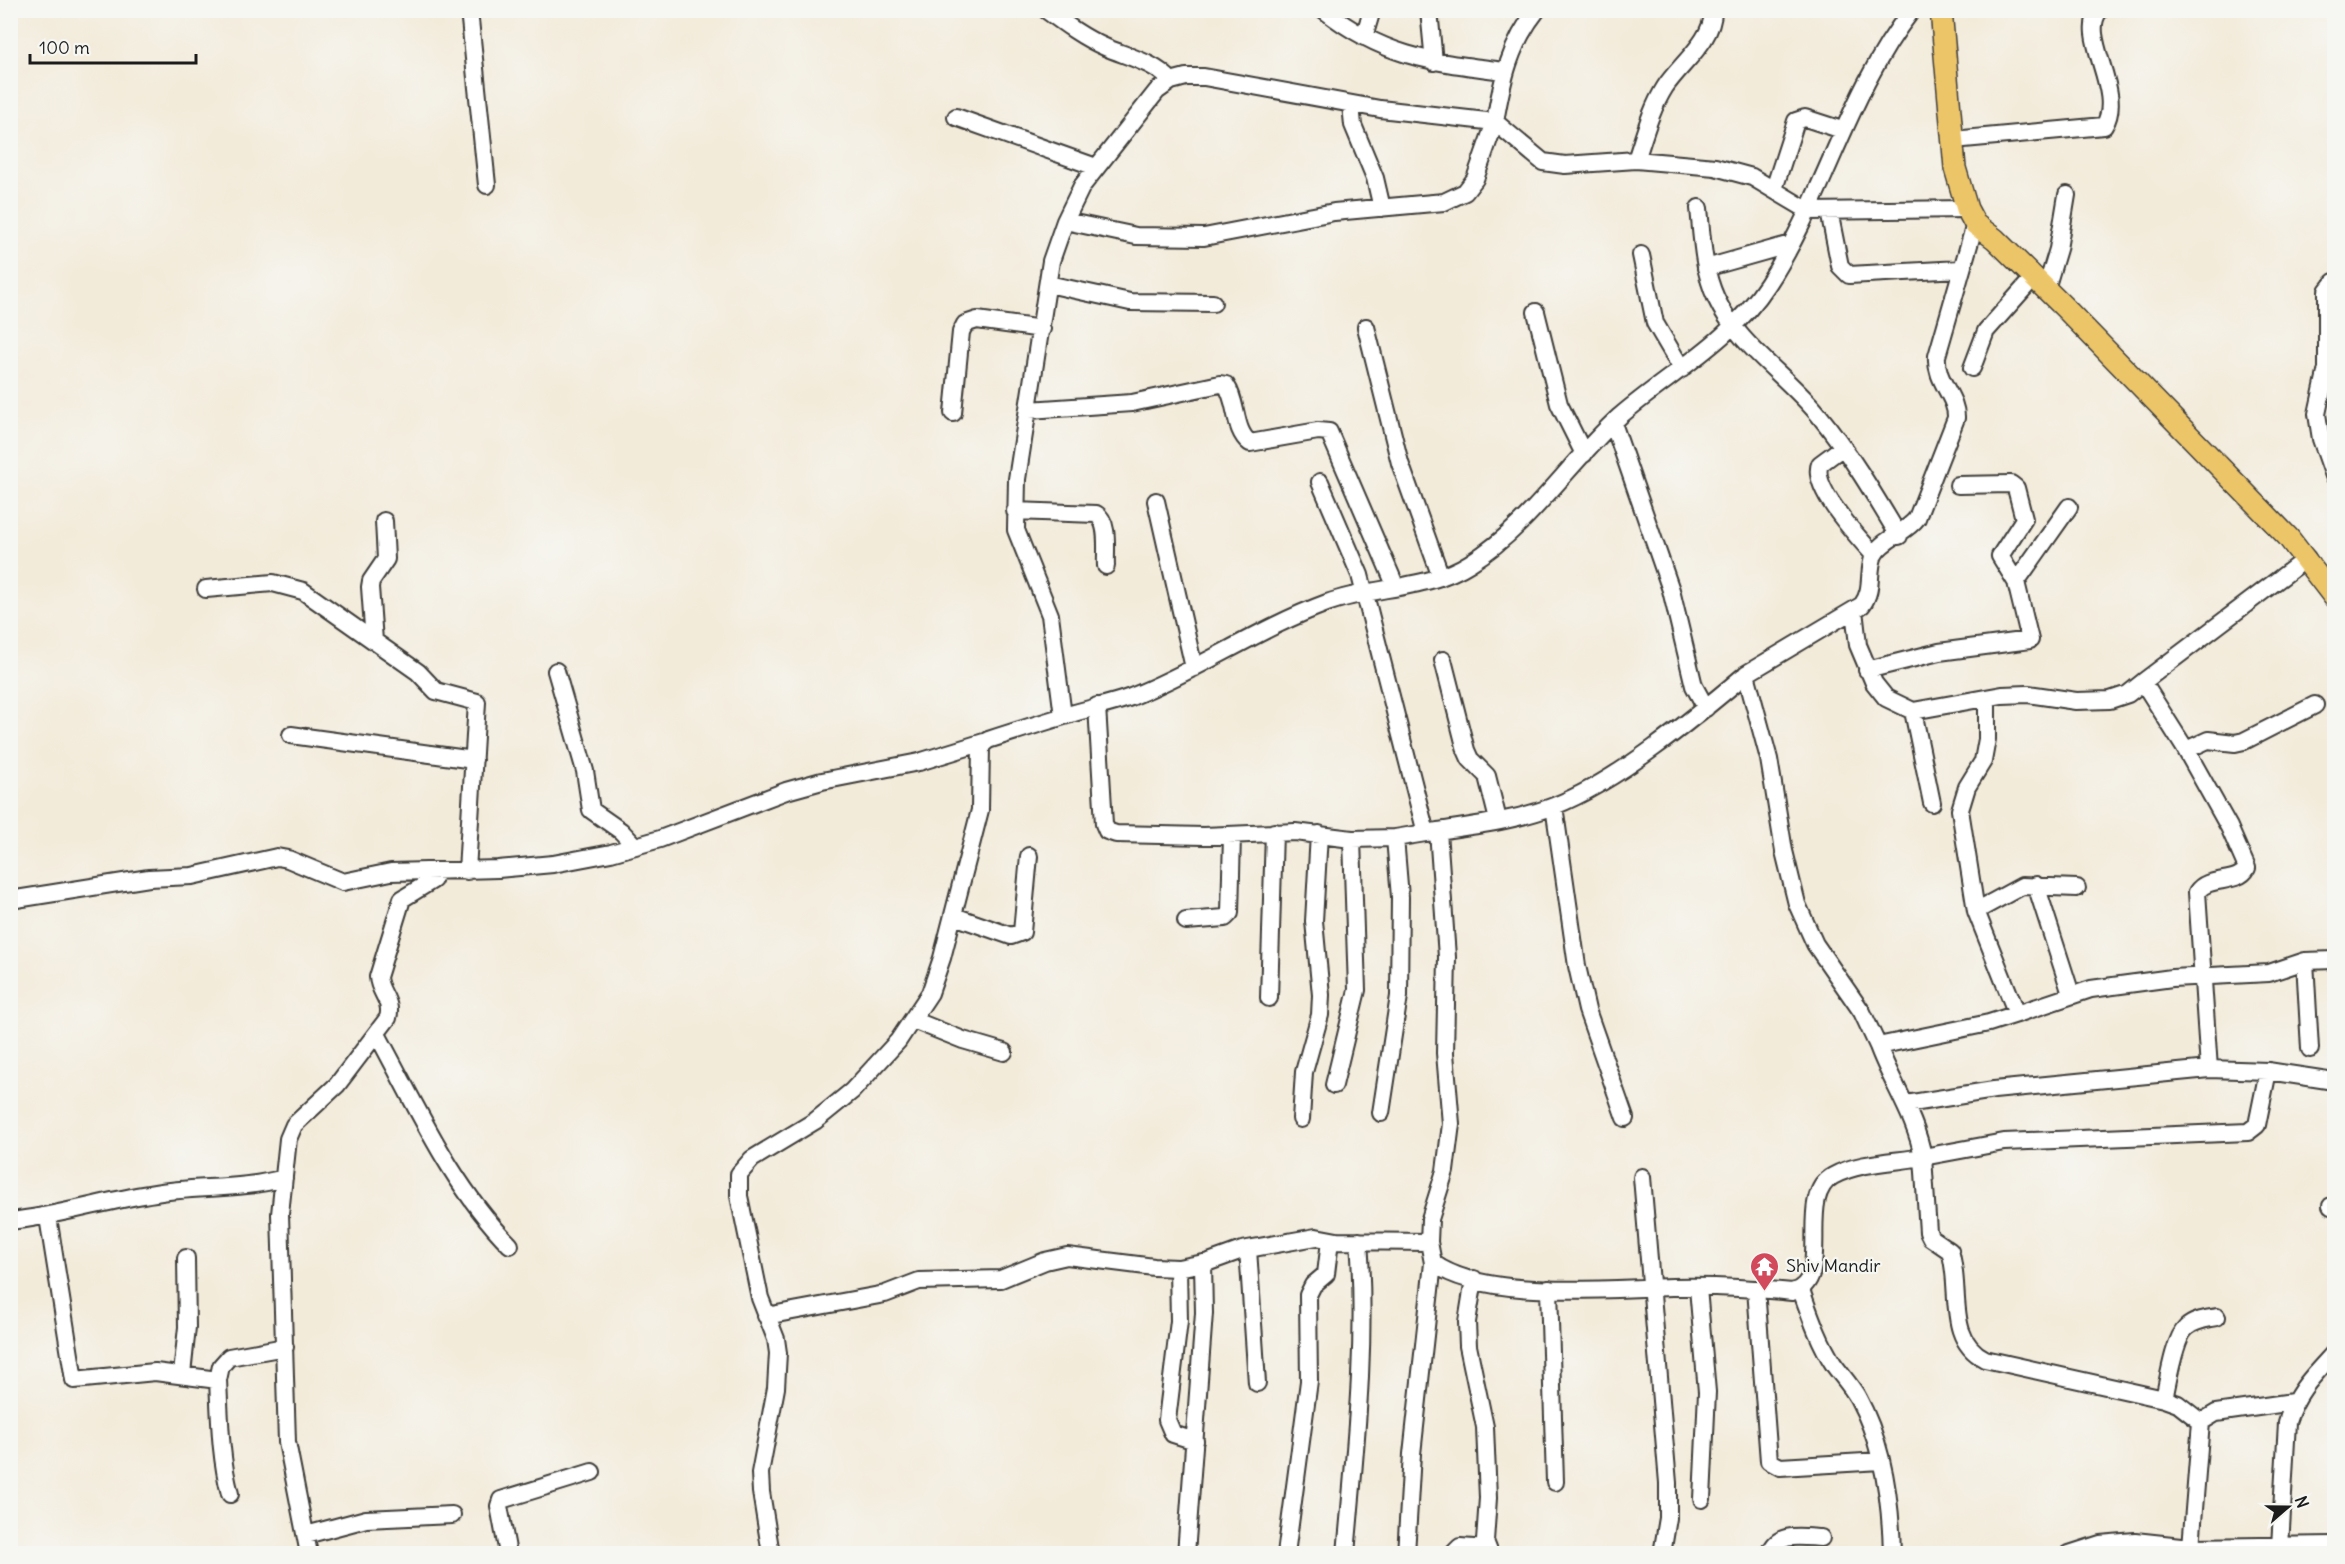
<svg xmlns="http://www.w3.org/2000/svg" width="2345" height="1564" font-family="Delius,sans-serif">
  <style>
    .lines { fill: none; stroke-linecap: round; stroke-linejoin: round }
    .minor-casing { stroke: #3c3b38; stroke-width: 20 }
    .major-casing { stroke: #3c3b38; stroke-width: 24 }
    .minor { stroke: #fff; stroke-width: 16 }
    .major { stroke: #edc569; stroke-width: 21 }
    .labels { text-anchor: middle; stroke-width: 4.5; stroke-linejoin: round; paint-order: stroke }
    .poi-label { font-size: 18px; fill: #1c1c1c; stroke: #f6f6f2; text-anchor: start }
  </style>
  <rect width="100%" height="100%" fill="#f6f6f2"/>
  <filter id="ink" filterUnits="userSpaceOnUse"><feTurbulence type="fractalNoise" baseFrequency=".0167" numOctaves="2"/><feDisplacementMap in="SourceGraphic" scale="12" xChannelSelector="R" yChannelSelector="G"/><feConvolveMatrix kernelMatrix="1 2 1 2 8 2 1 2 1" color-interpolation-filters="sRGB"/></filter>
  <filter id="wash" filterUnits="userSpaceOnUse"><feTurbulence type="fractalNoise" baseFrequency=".008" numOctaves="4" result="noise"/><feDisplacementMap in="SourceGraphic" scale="24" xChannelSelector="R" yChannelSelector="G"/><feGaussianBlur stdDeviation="1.35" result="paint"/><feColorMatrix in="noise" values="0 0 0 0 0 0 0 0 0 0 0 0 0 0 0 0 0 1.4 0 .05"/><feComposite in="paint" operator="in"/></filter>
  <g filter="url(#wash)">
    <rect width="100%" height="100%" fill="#f3ebda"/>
  </g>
  <g filter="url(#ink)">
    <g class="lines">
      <defs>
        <path id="minor" d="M469 10 487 185
          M1046 10C1065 24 1084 38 1105 47 1128 57 1154 62 1171 81
          M1324 10C1383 57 1432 62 1504 71
          M1429 10 1434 62
          M1364 37 1372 10
          M1351 105 1353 125 1375 178 1382 208
          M956 117 1096 167
          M1953 140 2104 126C2126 92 2077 35 2100 10
          M1636 160C1644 136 1651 109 1665 87 1680 64 1714 40 1713 10
          M1774 189 1796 121 1805 118 1842 130
          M1699 208C1702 238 1703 270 1716 298 1737 344 1786 375 1818 414 1849 452 1874 494 1899 536
          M1829 211 1840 266 1849 275 1960 269
          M1065 221 1136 236 1204 237 1334 212 1444 202 1465 192 1475 179 1495 122 1543 162 1565 165 1636 160 1715 167 1752 177 1809 211 1967 209
          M1641 255 1655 323 1682 369
          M1706 268 1791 244
          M2334 282 2327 291V368L2317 414 2321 439 2334 476
          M1048 284 1130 302 1213 303
          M2046 289 2058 249 2067 195
          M1536 312 1559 404 1584 454
          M1366 327 1400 463 1441 577
          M1972 368 1986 331 2034 277
          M1029 410 1132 403 1220 384 1226 385C1238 402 1233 430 1250 443L1318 431 1329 432 1396 587
          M953 413 961 332 965 324 977 320 1042 329
          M1613 423 1671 590 1694 686 1706 708
          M1843 447 1820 464C1810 487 1859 538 1874 555
          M1320 482 1360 575 1426 833
          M1958 485 2011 484 2016 488 2024 519 2000 556 2016 582
          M1156 501 1194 668
          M1015 511 1096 514C1110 522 1105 552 1106 566
          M206 589 273 583 303 591 418 672 436 691 477 702 467 871
          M1854 610 1858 645 1874 683 1886 698 1913 711 2002 695 2028 694 2076 701 2110 700 2128 694 2143 682
          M374 641 370 587 371 581 386 559 384 521
          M1443 660 1466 750 1470 759 1487 776 1498 820
          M1867 670 1939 652 2030 640 2016 582 2069 507
          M556 671 585 771 591 810 621 831 635 846
          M1746 674 1862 605C1874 589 1867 572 1874 555 1881 540 1906 533 1917 518L1956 418C1957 396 1935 382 1937 356L1975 224
          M1097 706 1104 824 1107 831 1116 834 1204 836 1295 832 1352 839 1395 838 1438 831
          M1913 711 1932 803
          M1063 716 1050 615 1016 530 1017 479 1051 261 1065 221 1082 186 1157 91 1171 81 1186 77H1204L1380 109 1495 122C1502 80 1510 44 1537 10
          M291 735 474 760
          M2186 750 2208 740 2235 743 2244 741 2315 705
          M1554 806 1577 966 1587 1010 1625 1118
          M2036 885 2071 994
          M10 900 149 878 192 876 277 857 288 859 343 882 391 872 498 869 553 864 611 853 660 839 786 791 822 781 919 762 984 742
          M1976 911 2022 886 2077 888
          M954 916 1011 936 1022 932 1029 856
          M1186 921 1225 918 1230 913 1232 836
          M2305 961 2310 1049
          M1269 998 1274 832
          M2017 1014 2091 989 2172 978 2269 973 2305 961 2334 960
          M913 1020 963 1040 1004 1052
          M377 1034C417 1107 451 1185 510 1245
          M1878 1046C1892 1084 1916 1117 1923 1157L2004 1142 2248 1132 2257 1125 2268 1071
          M2209 1069 2197 892C2208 875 2238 885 2247 868L2229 827 2186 750 2143 682 2307 558
          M1334 1085 1357 990 1352 839
          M1906 1104 1994 1090 2209 1069 2268 1071 2334 1081
          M1381 1113 1399 996 1400 897 1395 838
          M1301 1119 1304 1072 1320 1015 1321 995 1314 921 1319 834
          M1642 1177 1668 1483V1518L1662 1554
          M2331 1206 2334 1205
          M48 1217 74 1380 155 1372 218 1380 221 1366 229 1357 285 1347
          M10 1221C60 1216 106 1200 155 1193 198 1186 242 1190 284 1178
          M1248 1249 1257 1383
          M1433 1263C1485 1301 1608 1288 1672 1287 1712 1286 1752 1288 1792 1292 1836 1281 1794 1197 1833 1176 1858 1162 1895 1162 1923 1157L1928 1232 1931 1238 1950 1251C1962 1288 1945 1339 1985 1359L2164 1399 2178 1404 2201 1422
          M1178 1268 1179 1321 1167 1420 1173 1434 1195 1441
          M1474 1279 1467 1322 1468 1346 1485 1427 1488 1498 1485 1541 1490 1554
          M1698 1288 1707 1392 1702 1499
          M1549 1289 1555 1482
          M1756 1289 1769 1461 1780 1467 1881 1461
          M1801 1290C1810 1315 1819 1342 1834 1365 1842 1376 1852 1387 1858 1398 1883 1444 1891 1502 1892 1554
          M766 1316 885 1294 919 1281 1001 1279 1045 1261 1067 1256 1154 1267 1178 1268 1209 1262 1242 1250 1316 1237 1337 1241 1429 1242
          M182 1374 187 1327 186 1258
          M218 1380C220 1419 220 1456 230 1494
          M2164 1399C2168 1382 2174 1339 2186 1328 2194 1320 2207 1319 2217 1317
          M306 1535 366 1519 452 1515
          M2191 1547 2201 1422 2216 1413 2293 1402
          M2280 1547 2287 1422C2296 1392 2314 1375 2334 1353
          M309 1554 287 1442 280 1214 288 1139 294 1125 337 1085 388 1018C393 1001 379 993 378 977L402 899 433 880 436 871
          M508 1554 499 1506 501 1500 592 1472
          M771 1554 761 1492 760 1473 776 1388 778 1353 776 1339 760 1298 739 1196V1174L752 1159 815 1121 852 1091 898 1041 930 993 942 958 980 810 981 746 988 740C1016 731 1044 722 1071 714 1091 708 1112 704 1131 697 1199 670 1259 628 1327 603 1373 586 1428 590 1470 563 1530 526 1568 463 1620 416 1670 373 1731 341 1768 284 1825 197 1847 93 1912 10
          M1186 1554 1204 1313 1203 1263
          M1286 1554 1309 1381 1308 1295 1313 1285 1326 1274 1330 1241
          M1346 1554C1355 1449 1367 1345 1359 1241
          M1406 1554 1412 1454 1433 1263 1429 1242 1430 1219 1445 1171 1451 1124 1445 1053 1447 957 1438 831C1477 825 1518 820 1554 806 1617 782 1694 718 1746 674L1769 759 1784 851 1797 904 1815 944 1862 1012 1878 1046 1989 1023 2017 1014 1976 911 1960 810 1967 787 1983 761 1987 739V698
          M1453 1554 1460 1547 1487 1549
          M1770 1554C1777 1531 1802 1537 1821 1538
          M2069 1554 2100 1544 2135 1541 2191 1547 2334 1545"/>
        <path id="major" d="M1941 10 1955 168 1967 209 1975 224 1995 239 2066 309 2288 537 2334 597"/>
      </defs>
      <use href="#minor" class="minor-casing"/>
      <use href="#major" class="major-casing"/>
      <use href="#minor" class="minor"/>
      <use href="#major" class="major"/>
    </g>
  </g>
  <defs>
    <symbol id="temple-pin" viewBox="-11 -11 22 30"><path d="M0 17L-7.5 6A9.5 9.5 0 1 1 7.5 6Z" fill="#d1495b" stroke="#f6f6f2"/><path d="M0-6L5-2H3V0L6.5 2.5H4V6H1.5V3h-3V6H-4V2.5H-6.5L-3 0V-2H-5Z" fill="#fff"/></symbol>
  </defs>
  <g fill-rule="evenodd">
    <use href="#temple-pin" x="1748" y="1250" width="33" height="45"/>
  </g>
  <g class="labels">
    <g class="poi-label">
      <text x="1786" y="1272">Shiv Mandir</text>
    </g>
  </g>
  <rect width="2345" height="1564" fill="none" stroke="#f6f6f2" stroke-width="36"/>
  <g transform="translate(2288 1507) rotate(70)" stroke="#f6f6f2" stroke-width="4.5" paint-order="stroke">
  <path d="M0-4.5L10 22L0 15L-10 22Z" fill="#1c1c1c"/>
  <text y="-9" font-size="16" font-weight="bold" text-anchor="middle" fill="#1c1c1c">N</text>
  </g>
  <path d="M30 54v9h166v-9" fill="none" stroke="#1c1c1c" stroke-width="3"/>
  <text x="39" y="54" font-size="18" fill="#1c1c1c" stroke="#f6f6f2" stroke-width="4.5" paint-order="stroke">100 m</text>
</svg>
